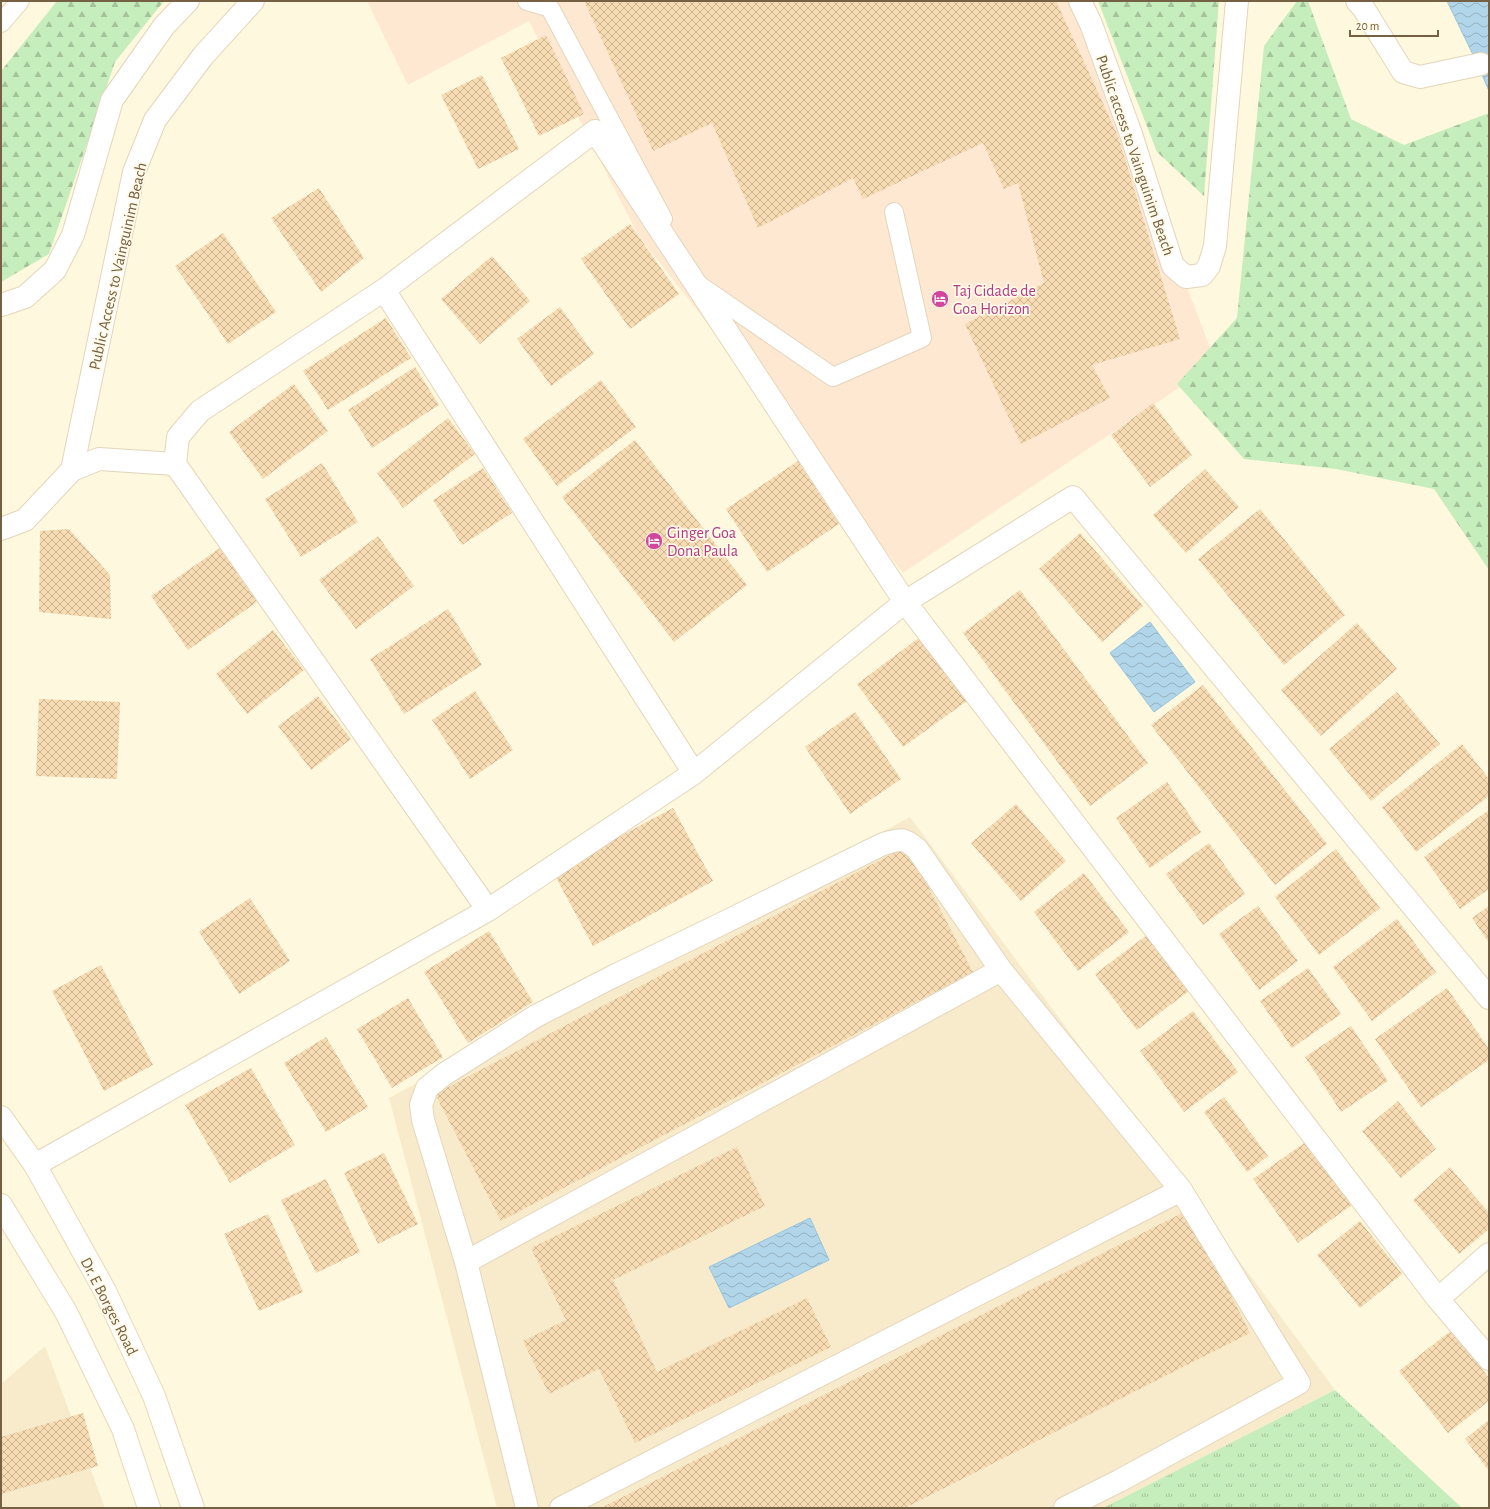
<svg xmlns="http://www.w3.org/2000/svg" width="1490" height="1509" font-family="'Alegreya Sans',sans-serif">
  <style>
    .residential { fill: #f7ebcc }
    .commercial { fill: #ffe8d2 }
    .grass { fill: url(#grass-tufts) }
    .forest { fill: url(#forest-firs) }
    .water { fill: url(#water-waves); stroke: #97c4dc }
    .building { fill: url(#building-cross-hatch) }
    .lines { fill: none; stroke-linecap: round; stroke-linejoin: round }
    .lane-casing { stroke: #e3d5ba; stroke-width: 20 }
    .street-casing { stroke: #e3d5ba; stroke-width: 24 }
    .secondary-casing { stroke: #e9d8b7; stroke-width: 24 }
    .lane { stroke: #fff; stroke-width: 18 }
    .street { stroke: #fff; stroke-width: 22 }
    .secondary { stroke: #fff; stroke-width: 22 }
    .labels { text-anchor: middle; stroke-width: 3.5; stroke-linejoin: round; paint-order: stroke }
    .street-label { font-size: 16px; fill: #766044; stroke: #fffae7 }
    .hotel-label { font-size: 16px; fill: #b23c85; stroke: #fffae7; text-anchor: start }
  </style>
  <defs>
    <pattern id="grass-tufts" width="24" height="20" patternUnits="userSpaceOnUse"><rect width="24" height="20" fill="#c6edbc"/><path d="M3 7l-1-3M5 7V3M7 7l1-3M15 17l-1-3M17 17v-4M19 17l1-3" fill="none" stroke="#a5c39a"/></pattern>
    <pattern id="forest-firs" width="22" height="20" patternUnits="userSpaceOnUse"><rect width="22" height="20" fill="#c6edbc"/><path d="M5 1l3.5 6h-7zM16 11l3.5 6h-7z" fill="#a5c39a"/></pattern>
    <pattern id="water-waves" width="16" height="10" patternUnits="userSpaceOnUse"><rect width="16" height="10" fill="#b1d6e9"/><path d="M0 5q4-4 8 0t8 0" fill="none" stroke="#95b1be"/></pattern>
    <pattern id="building-cross-hatch" width="8" height="8" patternUnits="userSpaceOnUse"><rect width="8" height="8" fill="#f6dbb3"/><path d="M0 0l8 8M0 8l8-8" fill="none" stroke="#ccb593"/></pattern>
  </defs>
  <rect width="100%" height="100%" fill="#fef8de"/>
  <path class="residential" d="M910 817 1335 1390 1103 1508H497L389 1098Z
    M45 1346 105 1508H1V1384Z"/>
  <path class="commercial" d="M367 1H1078L1216 363 903 573 638 235 529 21 408 85Z"/>
  <path class="grass" d="M1335 1390 1462 1508H1103Z"/>
  <path class="forest" d="M57 1H164L115 62 49 254 1 282V71Z
    M1098 1H1219L1204 196 1157 152Z
    M1297 1H1308L1351 119 1404 145 1489 113V570L1434 489 1336 469 1244 459 1177 384 1237 318 1264 46Z"/>
  <path class="water" d="M1447 1H1489V91L1477 63Z
    M1150 622 1195 682 1154 712 1110 653Z
    M810 1218 829 1260 729 1308 709 1267Z"/>
  <path class="building" d="M584 1H1056L1118 136 1180 339 1092 365 1110 398 1021 444 965 324 1044 283 1018 183 1004 189 983 143 863 199 853 178 758 228 712 123 653 151Z
    M546 35 584 114 539 136 501 58Z
    M482 75 519 149 478 169 441 95Z
    M319 188 364 258 321 292 271 218Z
    M630 224 679 294 630 329 581 259Z
    M223 233 276 312 228 344 175 266Z
    M492 256 530 301 480 344 441 299Z
    M560 307 594 354 551 386 517 339Z
    M386 318 411 358 328 410 303 371Z
    M415 367 439 405 372 448 348 410Z
    M601 380 636 427 557 486 523 439Z
    M294 384 328 431 263 479 229 432Z
    M1153 403 1192 455 1150 487 1111 435Z
    M448 418 475 454 403 508 377 473Z
    M635 440 747 585 674 642 562 497Z
    M798 461 839 524 767 572 726 509Z
    M322 463 358 522 301 557 265 499Z
    M483 468 512 513 462 545 433 500Z
    M1205 469 1239 507 1186 553 1153 515Z
    M1260 509 1345 615 1284 665 1198 559Z
    M69 529 110 575 111 619 39 612 40 531Z
    M1080 533 1143 606 1102 642 1039 569Z
    M378 536 414 586 356 629 319 580Z
    M220 548 257 602 188 650 151 596Z
    M1020 590 1148 763 1090 806 963 633Z
    M448 609 482 665 404 714 370 659Z
    M1357 623 1397 669 1321 736 1281 690Z
    M273 630 304 670 247 714 216 674Z
    M920 637 967 701 903 747 857 684Z
    M1203 685 1327 844 1275 885 1151 725Z
    M475 691 513 750 470 779 432 720Z
    M1397 692 1440 744 1371 801 1329 749Z
    M318 696 351 739 311 770 278 726Z
    M39 699 120 702 117 779 36 776Z
    M855 712 901 779 850 814 805 747Z
    M1462 744 1489 779V796L1416 852 1382 807Z
    M1167 782 1201 832 1150 868 1116 818Z
    M1016 804 1066 861 1021 901 971 843Z
    M673 808 713 881 593 946 553 872Z
    M1489 810V889L1460 909 1424 857Z
    M1209 843 1245 894 1203 925 1166 874Z
    M907 846 973 972 501 1221 435 1094Z
    M1336 849 1380 908 1319 955 1275 897Z
    M1084 873 1129 932 1078 971 1034 912Z
    M250 898 290 961 239 994 199 932Z
    M1258 906 1298 961 1259 990 1219 934Z
    M1489 906V943L1472 918Z
    M1397 919 1436 972 1372 1021 1333 967Z
    M489 931 533 1002 468 1043 424 972Z
    M1147 935 1189 991 1137 1030 1095 974Z
    M101 965 153 1065 104 1091 52 991Z
    M1308 968 1341 1014 1292 1048 1260 1001Z
    M1447 988 1489 1049V1060L1421 1107 1375 1039Z
    M408 998 443 1057 392 1088 357 1029Z
    M1193 1011 1238 1072 1184 1112 1140 1051Z
    M1351 1026 1388 1081 1341 1112 1305 1057Z
    M326 1037 368 1107 326 1132 284 1063Z
    M251 1068 295 1145 230 1183 185 1105Z
    M1224 1097 1268 1156 1247 1172 1204 1112Z
    M1398 1101 1436 1149 1401 1178 1362 1131Z
    M1310 1139 1355 1203 1298 1243 1253 1179Z
    M737 1147 765 1206 613 1280 657 1372 807 1298 831 1347 635 1443 599 1369 549 1394 523 1341 566 1320 531 1248Z
    M384 1153 418 1224 378 1244 344 1173Z
    M1450 1167 1489 1213V1229L1459 1254 1413 1200Z
    M326 1179 360 1252 316 1273 281 1200Z
    M1188 1210 1250 1333 905 1508H601Z
    M268 1214 303 1292 259 1311 224 1234Z
    M1360 1221 1402 1274 1360 1308 1317 1255Z
    M1452 1330 1489 1378V1401L1448 1433 1399 1371Z
    M83 1413 98 1466 1 1494V1437Z
    M1489 1420V1471L1465 1439Z"/>
  <g class="lines">
    <defs>
      <path id="lane" d="M527 1 550 8 663 219
        M1 23 20 1
        M699 285 833 377 922 338 894 212"/>
      <path id="street" d="M1080 1 1091 24 1131 134 1173 266 1186 277 1202 275 1209 266 1215 246 1237 1
        M1357 1 1364 9 1403 72 1420 77 1481 64
        M384 290 694 773
        M1 305 25 297 55 270 73 235 112 100 164 26 188 1
        M175 464 178 437 200 411 384 290 595 131 905 602 1438 1299 1489 1359
        M72 470 134 172 155 120 203 56 253 1
        M1 529 25 520 72 470 99 459 175 464 488 910
        M35 1165 488 910 694 773 905 602 1073 497 1489 998
        M466 1262 423 1120 421 1105 427 1088 443 1075 536 1016 614 976 713 928 883 844C901 839 903 837 917 849L1001 970
        M1438 1299 1489 1254
        M527 1508 466 1262 1001 970 1181 1190 1299 1383 1119 1481 1065 1508
        M561 1508 1181 1190"/>
      <path id="secondary" d="M1 1117 35 1165 105 1291 154 1396 193 1508
        M1 1205 66 1312 123 1429 149 1508"/>
    </defs>
    <use href="#lane" class="lane-casing"/>
    <use href="#street" class="street-casing"/>
    <use href="#secondary" class="secondary-casing"/>
    <use href="#lane" class="lane"/>
    <use href="#street" class="street"/>
    <use href="#secondary" class="secondary"/>
  </g>
  <defs>
    <symbol id="hotel-disc" viewBox="-11 -11 22 22"><circle r="9.5" fill="#d1479c" stroke="#fffae7"/><path d="M-6-4.5h1.5V1H6V5H4.5V3h-9V5H-6ZM-4 0a1.8 1.8 0 1 1 3.6 0ZM.5 0V-2.5h3Q6-2.5 6 0Z" fill="#fff"/></symbol>
  </defs>
  <g fill-rule="evenodd">
    <use href="#hotel-disc" x="930" y="289" width="20" height="20"/>
    <use href="#hotel-disc" x="644" y="531" width="20" height="20"/>
  </g>
  <g class="labels">
    <g class="street-label">
      <text transform="translate(1136 155) rotate(71)" y="6">Public access to Vainguinim Beach</text>
      <text transform="translate(117 266) rotate(-77)" y="6">Public Access to Vainguinim Beach</text>
      <text transform="translate(110 1306) rotate(63)" y="6">Dr. E Borges Road</text>
    </g>
    <g class="hotel-label">
      <text x="953" y="296">Taj Cidade de<tspan x="953" dy="18">Goa Horizon</tspan></text>
      <text x="667" y="538">Ginger Goa<tspan x="667" dy="18">Dona Paula</tspan></text>
    </g>
  </g>
  <rect width="1490" height="1509" fill="none" stroke="#766044" stroke-width="4"/>
  <path d="M1350 30v6h88v-6" fill="none" stroke="#766044" stroke-width="2"/>
  <text x="1356" y="30" font-size="12" fill="#766044" stroke="#fffae7" stroke-width="3" paint-order="stroke">20 m</text>
</svg>
